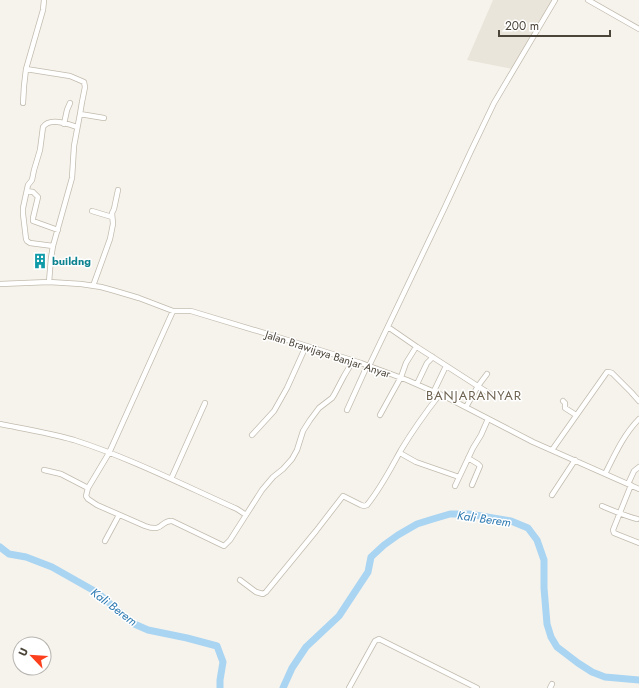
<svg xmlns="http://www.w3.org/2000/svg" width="639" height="688" font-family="Jost,sans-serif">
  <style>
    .residential { fill: #eae5da }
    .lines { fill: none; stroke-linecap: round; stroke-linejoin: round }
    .river { stroke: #a9d4f2; stroke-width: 7 }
    .minor-casing { stroke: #c2bbae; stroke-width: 6 }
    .minor { stroke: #fff; stroke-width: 4.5 }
    .labels { text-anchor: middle; stroke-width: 3; stroke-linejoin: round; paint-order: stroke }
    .culture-label { font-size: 11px; font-weight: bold; fill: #0d838f; stroke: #fff; text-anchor: start }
    .street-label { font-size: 11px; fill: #4b4439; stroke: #fff }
    .water-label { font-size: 12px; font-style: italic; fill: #2e7ab2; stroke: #fff }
    .quarter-label { font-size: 13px; letter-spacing: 1px; fill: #6e6250; stroke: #fff }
  </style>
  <rect width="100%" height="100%" fill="#f6f3ec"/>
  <path class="residential" d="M493 0H554L513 69 467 60Z"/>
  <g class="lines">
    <path class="river" d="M0 547 9 554 26 557 52 567 98 593 132 623 148 630 187 638 217 646 223 662 220 680V688
      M283 688 292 668 306 647 339 616 368 572 371 557 384 545 398 535 417 524 433 519 450 514H469L511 521 528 528 537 540 544 560V588L547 624 551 637 557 647 578 663 592 672 605 677 639 680"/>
    <defs>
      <path id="minor" d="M588 0 639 29
        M26 69 70 76 84 82 85 87 82 102 80 114 74 146 72 178 53 246 51 258 49 282
        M23 103 24 86 26 69 43 10 44 0
        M80 114 104 118
        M64 124 67 110 70 103
        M27 191 33 192 38 197 33 218V221L58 230
        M92 211 112 217
        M53 246 30 243 27 241 26 239 23 214V208L28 185 32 180 34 170 40 150 43 127C50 117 68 124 77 127
        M0 284 49 282 81 284 101 287 112 290 139 298 173 311H191L294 342 361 363 407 380 448 398 506 428 533 442 639 489
        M93 286 110 239 113 224 112 213 114 209 118 190
        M388 327 417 347 490 394
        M369 366 445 207 470 153 494 103 555 0
        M417 384 427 363 433 357
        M434 391 446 366
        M563 401 565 403V408L576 415
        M466 407 478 386 487 374
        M347 410 367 366
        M380 415 401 377 406 363 416 347
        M0 424C25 429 50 433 74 440 130 458 183 485 237 509L246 515 262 490 273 477 283 469 292 459 297 450 303 431 310 420 319 408 332 398 334 395 344 376 353 361
        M252 435 274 411 287 388 306 346
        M552 450 607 372H609L612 373 631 392 639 401
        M400 453 416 462 459 477
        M468 458 478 464 480 466 472 485
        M44 470 61 474 88 488 86 496 88 499 97 505 145 526C164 533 160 520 172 521L224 546 230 540 246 515
        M605 474C615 454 624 434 639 419
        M171 479 205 403
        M628 484 634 471 639 467
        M631 485 613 530 614 533 639 543
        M455 486 473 448 481 435 488 419
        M88 488 109 453 173 311
        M552 495 575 460
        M602 506C614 511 625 516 637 519
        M105 541 119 515
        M240 580 256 592 263 594 266 592 316 531 343 496 361 505 364 506 367 505C381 488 391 468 401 450 413 430 426 412 440 394
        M349 688 375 641 379 639 477 688
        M550 688 552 684"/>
    </defs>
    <use href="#minor" class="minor-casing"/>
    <use href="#minor" class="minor"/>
  </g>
  <defs>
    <symbol id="building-bare" viewBox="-9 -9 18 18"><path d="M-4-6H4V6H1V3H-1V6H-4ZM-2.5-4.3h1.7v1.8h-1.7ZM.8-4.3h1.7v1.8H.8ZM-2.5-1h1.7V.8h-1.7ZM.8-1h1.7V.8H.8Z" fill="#0f9aa8" stroke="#fff" stroke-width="2.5" paint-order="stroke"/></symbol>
  </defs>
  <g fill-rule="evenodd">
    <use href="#building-bare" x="29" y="250" width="22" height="22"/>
  </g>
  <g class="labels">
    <g class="culture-label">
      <text x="52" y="265">buildng</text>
    </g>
    <g class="street-label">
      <text transform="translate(328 354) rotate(18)" y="4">Jalan Brawijaya Banjar Anyar</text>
    </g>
    <g class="water-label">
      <text transform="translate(484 519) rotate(8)" y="4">Kali Berem</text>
      <text transform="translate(114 607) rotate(37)" y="4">Kali Berem</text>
    </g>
    <g class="quarter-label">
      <text x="474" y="400">BANJARANYAR</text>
    </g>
  </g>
  <g transform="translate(32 656) rotate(295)"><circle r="19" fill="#ffffff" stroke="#b7b4b0"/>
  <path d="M0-3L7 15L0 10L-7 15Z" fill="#fc3f1d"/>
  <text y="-6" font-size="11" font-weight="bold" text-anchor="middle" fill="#4b4439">U</text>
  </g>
  <path d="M499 30v6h111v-6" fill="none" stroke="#4b4439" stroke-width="2"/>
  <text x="505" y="30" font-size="12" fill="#4b4439" stroke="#ffffff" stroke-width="3" paint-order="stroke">200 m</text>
</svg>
